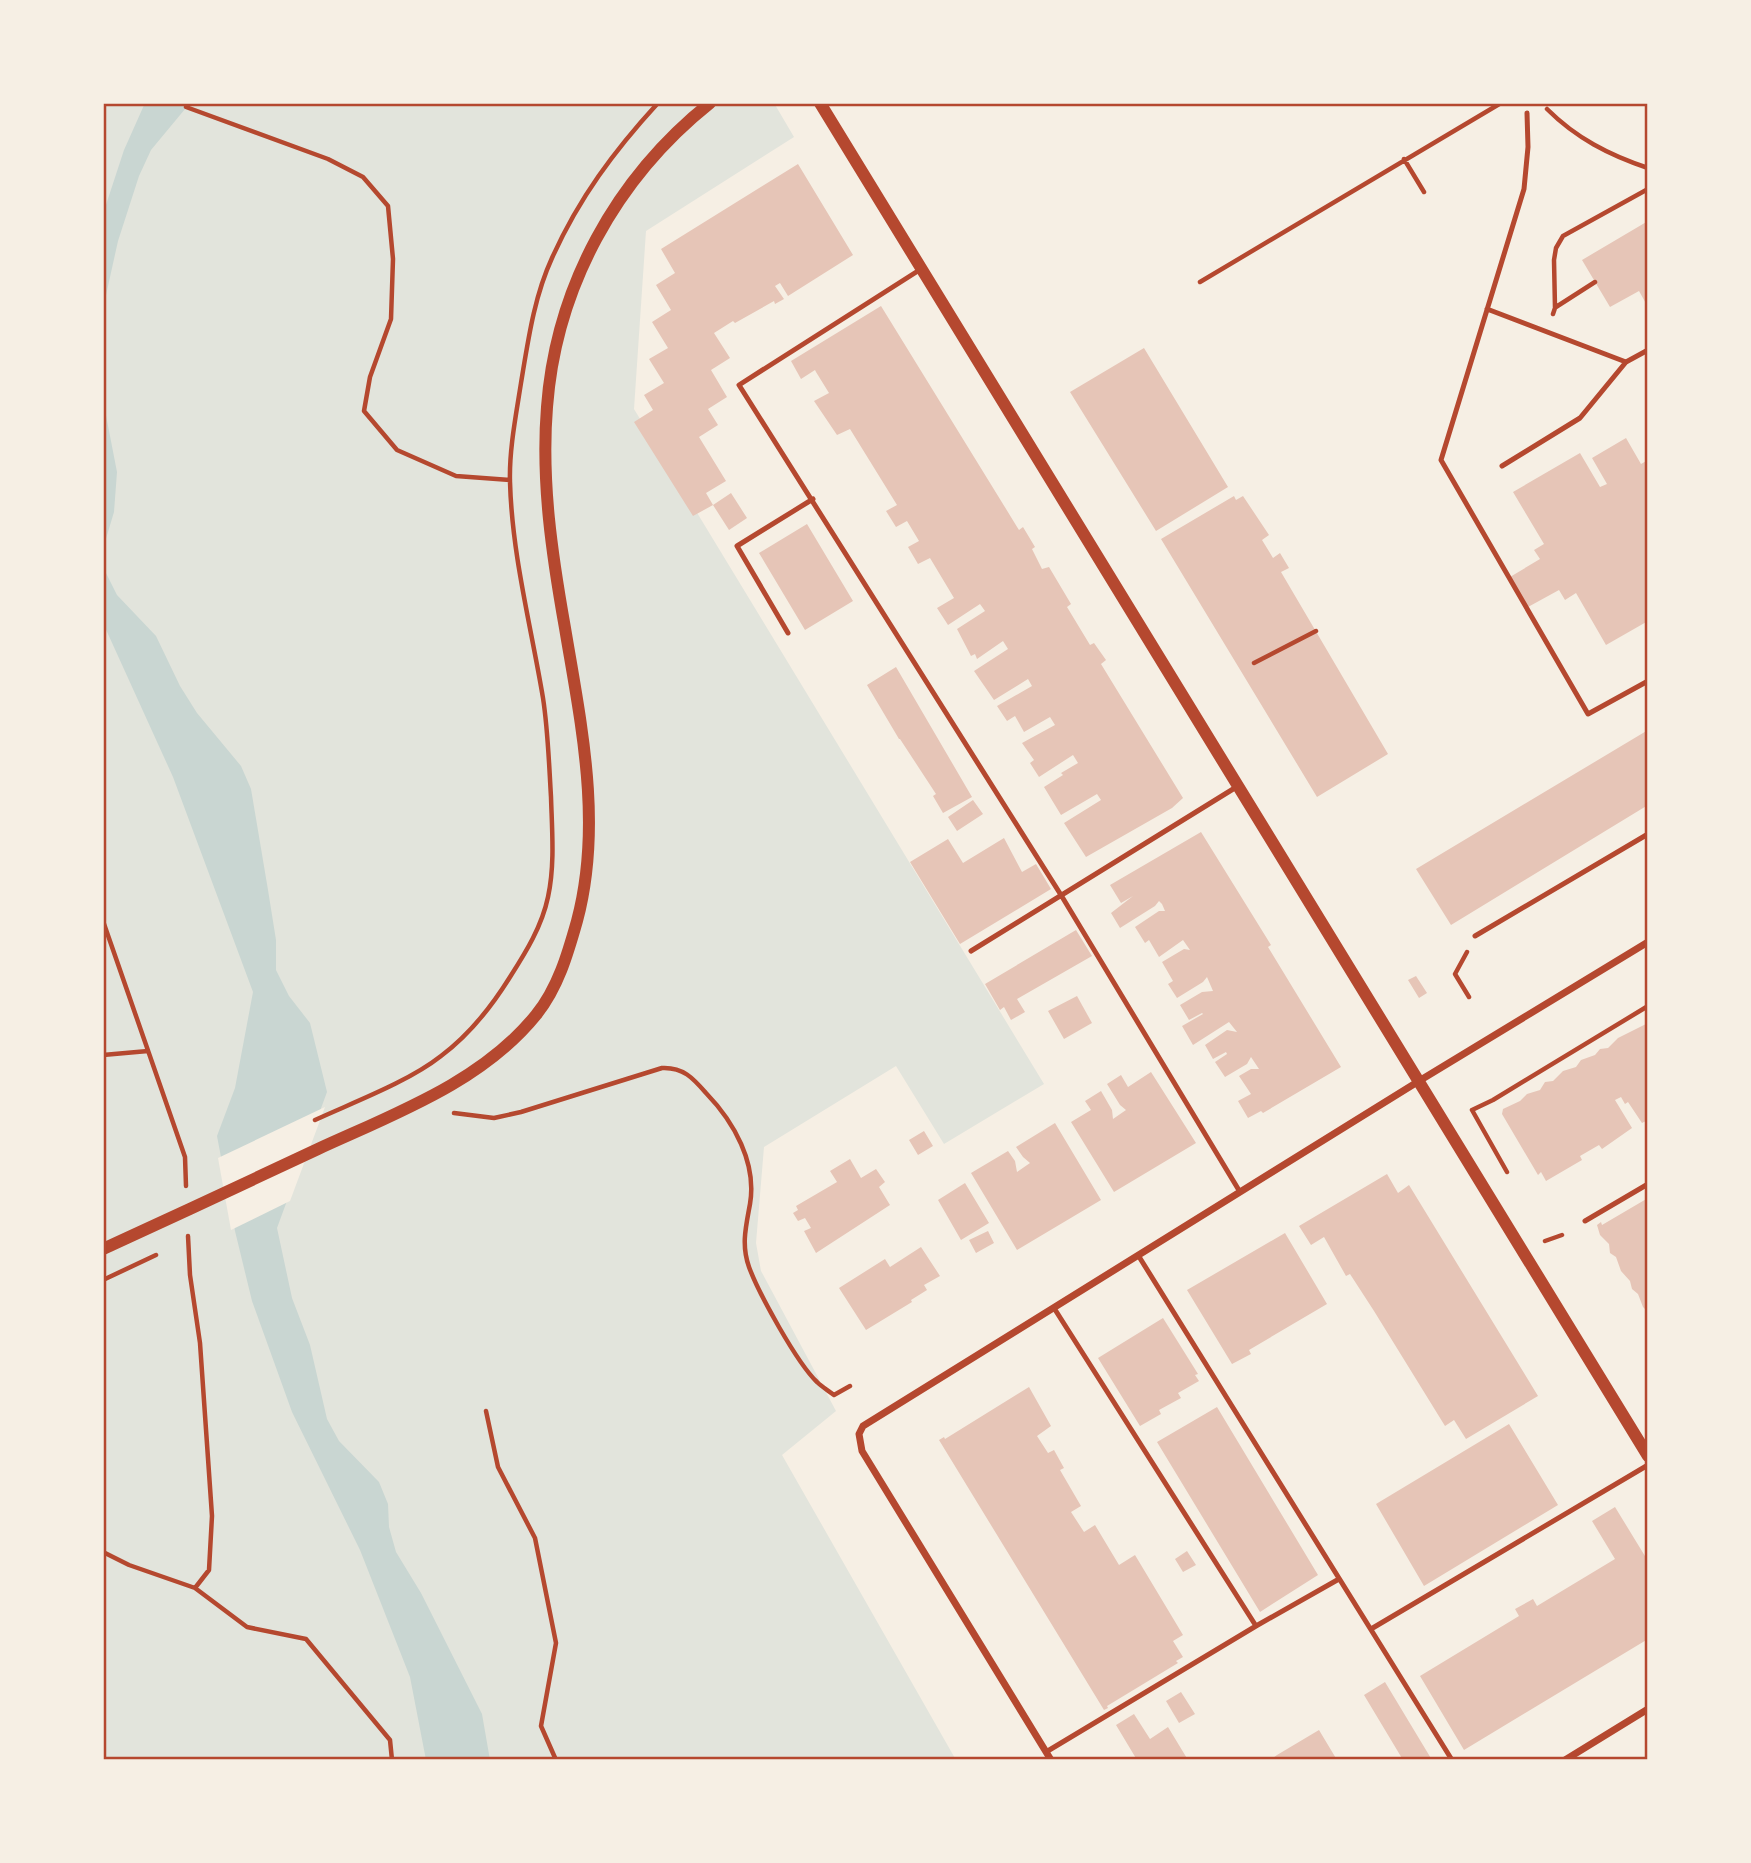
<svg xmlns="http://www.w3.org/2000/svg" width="1751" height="1863" font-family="Overpass,sans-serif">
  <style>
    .green { fill: #e2e4dc }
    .water { fill: #c9d6d2 }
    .pier { fill: #f6efe4 }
    .building { fill: #e6c5b7 }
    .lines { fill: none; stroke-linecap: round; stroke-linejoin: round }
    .path { stroke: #b5482f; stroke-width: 4.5 }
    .service { stroke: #b5482f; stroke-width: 5 }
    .minor { stroke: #b5482f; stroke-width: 7 }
    .tertiary { stroke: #b5482f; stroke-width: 12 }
    .neatline { fill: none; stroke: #b5482f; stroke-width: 2.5 }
  </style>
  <rect width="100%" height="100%" fill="#f6efe4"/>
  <path class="green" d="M103 103H774L794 137 646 231 634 409 1044 1084 944 1144 896 1066 764 1147 756 1243 761 1271 836 1411 782 1455 956 1760H103Z"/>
  <path class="water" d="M145 103H190L151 150 139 176 118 241 104 304 103 319V214L124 150Z
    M103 400 117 472 114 512 105 542V571L117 595 156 636 180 686 197 713 241 766 251 789 268 890 276 940V970L289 996 310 1023 327 1092 277 1228 292 1298 310 1345 327 1419 339 1441 379 1482 388 1504 389 1527 396 1552 421 1593 482 1714 490 1760H426L410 1677 360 1550 292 1412 252 1301 235 1231 217 1136 235 1088 253 992 173 777 103 623Z"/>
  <path class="pier" d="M325 1107 290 1201 231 1230 218 1158Z"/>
  <path class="building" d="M798 164 853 255 788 296 780 283 775 286 784 299 775 304 774 301 735 323 733 321 714 333 730 358 711 370 727 397 708 409 718 425 699 437 726 481 706 493 713 505 731 493 747 518 729 530 713 505 693 516 634 422 653 410 644 395 664 383 649 359 668 348 652 322 671 310 656 285 675 273 661 249Z
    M1648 221V307L1639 291 1610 307 1582 260Z
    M881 306 1019 530 1023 527 1035 547 1032 549 1042 569 1049 567 1071 604 1067 607 1090 645 1094 643 1106 660 1101 664 1183 798 1172 808 1086 857 1064 823 1101 800 1097 794 1061 815 1044 787 1063 775 1061 773 1078 763 1073 755 1039 777 1030 763 1034 760 1022 743 1055 725 1050 717 1024 732 1015 716 1007 721 997 706 1032 686 1028 679 994 700 974 671 1008 649 1003 641 977 659 975 654 971 656 957 629 985 611 980 604 948 625 937 608 954 598 930 558 918 564 908 547 919 541 907 521 896 527 886 511 897 505 850 429 837 435 814 401 829 393 816 372 815 370 801 379 791 361Z
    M1144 348 1228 487 1156 531 1070 392Z
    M1626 438 1641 464 1648 460V621L1606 645 1576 593 1565 600 1559 590 1528 607 1510 577 1540 559 1534 550 1544 544 1513 492 1580 453 1600 487 1607 484 1592 458Z
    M1234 496 1236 500 1243 496 1269 535 1262 540 1273 558 1280 553 1289 568 1281 572 1388 754 1317 797 1161 539Z
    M807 524 853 601 805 630 759 553Z
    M896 667 972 797 943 813 933 796 936 794 900 739H899L867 685Z
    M1648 730V805L1451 925 1416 869Z
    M973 800 983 814 957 831 948 817Z
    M1201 832 1271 945 1268 947 1341 1067 1263 1113 1261 1111 1248 1118 1238 1101 1251 1094 1239 1076 1251 1069H1259L1251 1057 1247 1064 1225 1077 1215 1062 1227 1054 1226 1052 1213 1059 1205 1045 1227 1030 1237 1032 1229 1022 1193 1045 1182 1026 1203 1014 1202 1013 1189 1020 1180 1005 1202 992 1213 991 1207 977 1203 982 1177 998 1168 984 1173 981 1162 962 1184 949 1190 950 1183 940 1159 957 1149 940 1145 943 1135 927 1159 911H1165L1162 904 1159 901 1155 906 1120 928 1111 913 1133 896 1121 903 1110 885Z
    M1004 838 1022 872 1036 864 1051 889 960 944 910 862 948 839 963 863Z
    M1076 930 1092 956 1017 999 1025 1012 1011 1020 1004 1007 1000 1010 985 984Z
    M1416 976 1427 993 1419 998 1408 980Z
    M1077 996 1092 1023 1064 1039 1048 1011Z
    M1648 1023V1120L1642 1123 1628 1102 1625 1104 1621 1097 1615 1100 1632 1128 1602 1149 1599 1145 1580 1156 1582 1160 1546 1181 1541 1172 1538 1175 1502 1114 1503 1109 1520 1101 1527 1094 1540 1090 1545 1082 1553 1081 1563 1071 1576 1067 1581 1060 1595 1055 1600 1049 1608 1048 1618 1038Z
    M1151 1072 1196 1143 1114 1192 1071 1122 1091 1110 1085 1101 1101 1091 1112 1110 1113 1119 1126 1110 1120 1105 1107 1084 1121 1075 1128 1087Z
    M1055 1123 1101 1200 1017 1250 971 1173 1008 1151 1015 1161 1017 1172 1030 1163 1023 1157 1016 1147Z
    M924 1131 933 1146 918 1155 909 1140Z
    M850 1159 861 1178 876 1169 885 1182 879 1187 890 1205 816 1253 804 1231 811 1228 805 1218 798 1221 793 1213 798 1210 796 1206 837 1182 830 1171Z
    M1387 1174 1398 1193 1409 1185 1538 1396 1466 1439 1454 1420 1445 1426 1374 1311 1350 1274 1346 1276 1324 1237 1311 1245 1299 1226Z
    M965 1183 989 1223 961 1240 938 1200Z
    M1648 1198V1312L1643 1307 1638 1294 1632 1289 1630 1281 1621 1271 1616 1257 1610 1253 1609 1244 1600 1235 1597 1225 1601 1222 1602 1225Z
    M988 1231 994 1243 976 1253 969 1240Z
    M1285 1233 1327 1304 1249 1350 1251 1354 1232 1364 1187 1290Z
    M921 1247 940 1276 924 1285 927 1290 911 1300 912 1302 866 1330 839 1288 885 1259 890 1267Z
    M1163 1318 1198 1374 1195 1375 1199 1381 1178 1393 1181 1398 1159 1410 1161 1414 1140 1426 1098 1358Z
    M1029 1387 1051 1426 1037 1436 1048 1453 1054 1450 1064 1468 1060 1470 1081 1506 1071 1512 1084 1532 1095 1525 1119 1565 1135 1555 1183 1635 1173 1641 1183 1657 1176 1661 1178 1663 1107 1706 1108 1708 1104 1710 939 1440 944 1437 945 1439Z
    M1217 1407 1318 1575 1260 1612 1157 1442Z
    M1509 1424 1558 1505 1424 1586 1376 1504Z
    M1615 1507 1648 1561V1639L1464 1750 1420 1676 1519 1616 1515 1609 1533 1599 1537 1606 1615 1559 1592 1521Z
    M1187 1551 1196 1565 1183 1572 1175 1559Z
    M1385 1682 1432 1760H1403L1364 1695Z
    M1181 1692 1195 1714 1179 1723 1166 1701Z
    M1134 1714 1150 1739 1168 1727 1188 1760H1137L1116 1725Z
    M1319 1730 1337 1760H1270L1277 1755Z"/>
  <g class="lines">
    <path class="path" d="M186 107 328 159 363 177 388 206 393 259 391 319 370 377 364 411 397 450 456 476 510 480
      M1547 109C1576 138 1609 155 1648 168
      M1404 159 1424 192
      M1200 282 1501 103
      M1556 307 1595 282
      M1553 314 1555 308 1554 260 1556 248 1563 236 1648 189
      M1254 663 1316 631
      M103 921 185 1157 186 1186
      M1467 952 1455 974 1469 997
      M103 1055 148 1051
      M454 1113 494 1118 521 1112 662 1068C683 1067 693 1078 706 1093 734 1122 757 1163 750 1204 746 1226 741 1245 749 1267 759 1294 797 1363 817 1382 822 1387 829 1391 834 1395L850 1386
      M315 1120C354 1102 408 1082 441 1056 469 1035 492 1006 510 977 526 952 542 926 548 897 555 865 552 830 551 797 549 764 548 730 543 698 531 626 512 555 510 482 509 450 516 415 521 383 528 341 534 297 552 258 579 198 614 151 658 103
      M1507 1172 1472 1110 1493 1100 1648 1006
      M188 1236 190 1275 200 1343 212 1516 209 1570 195 1588
      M1545 1241 1562 1235
      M103 1280 156 1255
      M486 1411 498 1467 535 1538 556 1643 541 1726 556 1760
      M103 1552 129 1565 195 1588 247 1627 306 1639 390 1740 392 1760"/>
    <path class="service" d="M1527 113 1528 147 1524 189 1441 460 1588 714 1648 681
      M921 269 739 385 1061 895 1240 1192
      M1487 309 1626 362 1648 350
      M1502 466 1580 418 1626 362
      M788 633 737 546 813 499
      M1475 936 1648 834
      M971 951 1238 786
      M1585 1221 1648 1184
      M1138 1255 1452 1760
      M1054 1308 1256 1626
      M1371 1629 1648 1465
      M1046 1752 1256 1626 1339 1579"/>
    <path class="minor" d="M1051 1760 862 1451 859 1434 863 1426 1419 1081 1648 942
      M1565 1760 1648 1709"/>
    <path class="tertiary" d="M820 103 1648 1456
      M103 1249C175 1216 246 1183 318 1149 394 1114 482 1082 536 1015 558 988 568 953 577 921 603 824 581 724 565 628 552 555 541 481 547 407 556 287 616 178 710 103"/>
  </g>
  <rect width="1751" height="1863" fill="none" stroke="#f6efe4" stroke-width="210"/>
  <rect x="105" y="105" width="1541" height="1653" class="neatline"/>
</svg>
